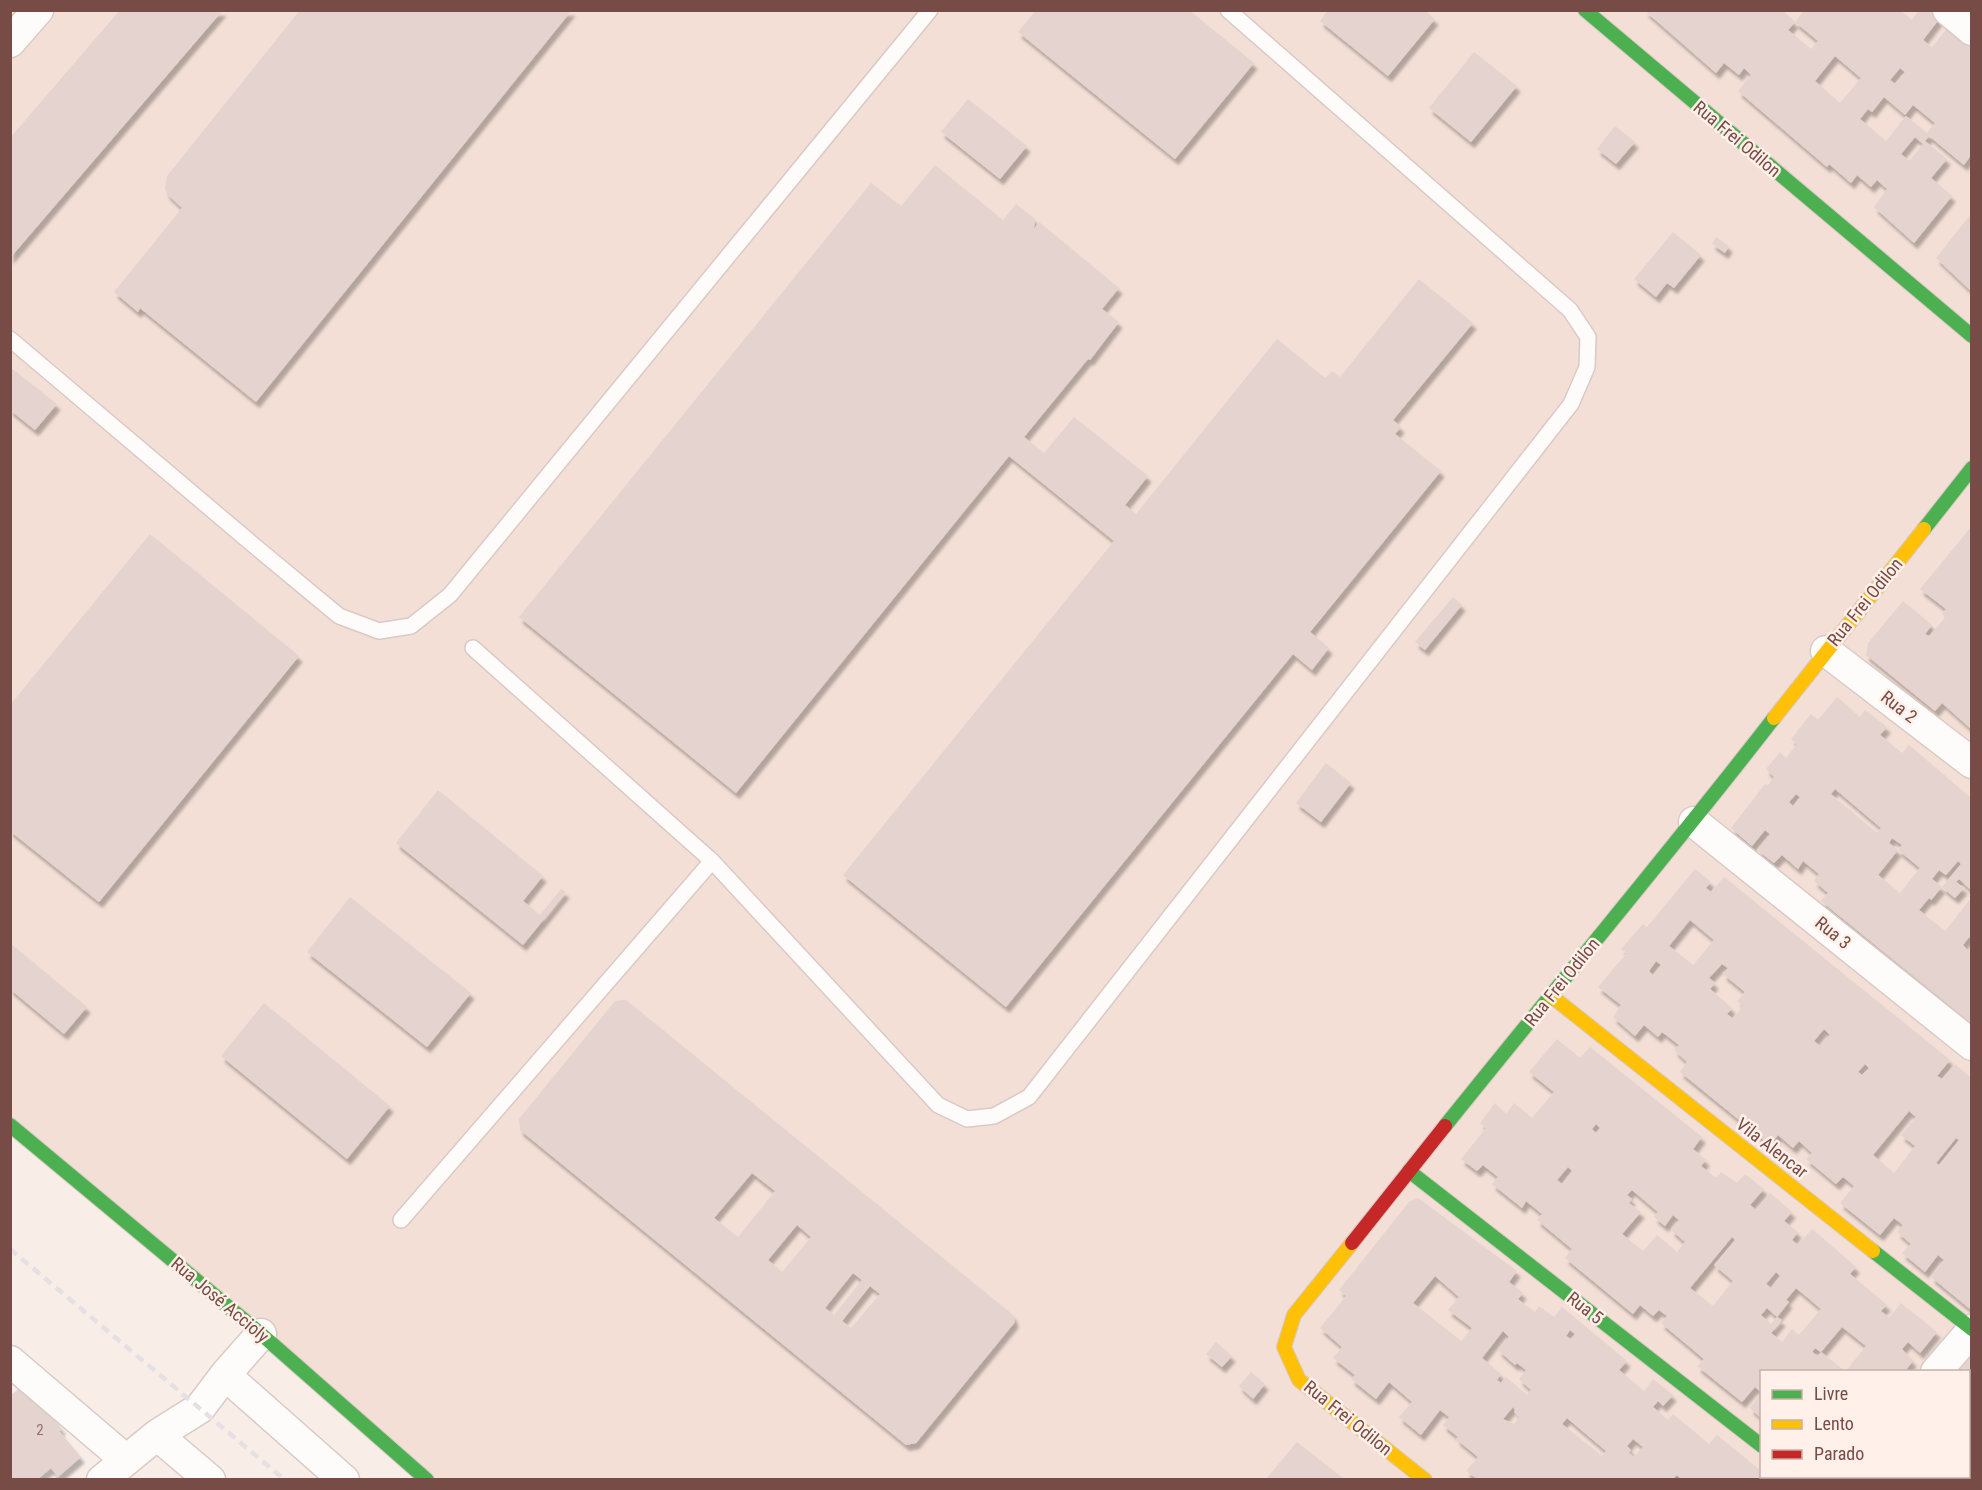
<svg xmlns="http://www.w3.org/2000/svg" width="1982" height="1490" font-family="'Roboto Condensed',sans-serif">
  <style>
    .residential { fill: #f3dfd5; fill-rule: evenodd }
    .building { fill: #e4d3cf; fill-rule: evenodd; filter: url(#shadow) }
    .lines { fill: none; stroke-linecap: round; stroke-linejoin: round }
    .lane-casing { stroke: #d9cac5; stroke-width: 18 }
    .street-casing { stroke: #d9cac5; stroke-width: 33 }
    .fast-casing { stroke: #d8c8c4; stroke-width: 16 }
    .slow-casing { stroke: #d8c8c4; stroke-width: 16 }
    .jam-casing { stroke: #d8c8c4; stroke-width: 16 }
    .lane { stroke: #fefcfb; stroke-width: 15 }
    .street { stroke: #fefcfb; stroke-width: 30 }
    .fast { stroke: #4caf50; stroke-width: 14 }
    .slow { stroke: #ffc107; stroke-width: 14 }
    .jam { stroke: #c62828; stroke-width: 14 }
    .rail { stroke: #e4e0e4; stroke-width: 4.5; stroke-dasharray: 9 6; stroke-linecap: butt }
    .labels { text-anchor: middle; stroke-width: 5; stroke-linejoin: round; paint-order: stroke }
    .number-label { font-size: 15px; fill: #94706a }
    .street-label { font-size: 18px; fill: #774c46; stroke: #fff1e9 }
  </style>
  <defs>
    <filter id="shadow"><feDropShadow dx="3.5" dy="6" stdDeviation="1.5" flood-color="#0004"/></filter>
  </defs>
  <rect width="100%" height="100%" fill="#f8ede7"/>
  <path class="residential" d="M11 11H1971V1479H437L11 1120ZM1762 1372H1968V1476H1762Z"/>
  <path class="building" d="M120 10H223L10 258V138Z
    M300 10H572L256 402 140 308 138 312 114 292 182 208 167 194 165 188 167 176Z
    M1036 10H1189L1254 63 1175 159 1018 32Z
    M1328 10H1424L1435 19 1388 76 1320 21Z
    M1644 10H1782L1795 22 1788 30 1811 49 1818 41 1795 22 1804 10H1888L1890 12 1900 10 1912 20 1919 10H1932L1940 18 1923 40 1928 44 1932 47 1949 26 1971 43V155L1964 165 1929 136 1925 141 1947 159 1931 178 1952 196 1914 243 1874 207 1887 189 1877 180 1871 187 1857 175 1851 183 1829 164 1827 167 1738 91 1751 75 1744 68 1739 75 1724 63 1716 73ZM1835 56 1861 78 1840 103 1815 81ZM1900 68 1905 72 1895 84 1890 80ZM1884 97 1905 115 1913 105 1935 123 1927 133 1906 116 1886 141 1860 119 1868 109 1872 112ZM1915 137 1923 144 1909 161 1901 154Z
    M1474 52 1517 86 1471 142 1429 108Z
    M968 99 1027 146 1000 179 941 132Z
    M1615 126 1635 142 1616 164 1597 149Z
    M935 165 1003 220 1016 204 1035 219 1034 229 1039 222 1119 288 1102 309 1119 322 1090 360 1088 359 1024 437 1044 453 1074 417 1148 476 1125 505 1136 514 1277 339 1325 378 1332 371 1340 377 1419 279 1473 323 1393 420 1401 427 1395 434 1441 471 1310 632 1329 648 1312 670 1293 654 1006 1007 843 875 1114 541 1009 456 736 793 519 617 871 183 901 206Z
    M1971 214V291L1936 258Z
    M1673 232 1701 255 1674 288 1667 283 1656 297 1634 279Z
    M1716 237 1729 246 1725 253 1712 244Z
    M10 367 57 404 35 430 10 410Z
    M1971 527V729L1942 703 1935 711 1866 655 1868 643 1903 601 1932 625 1925 634 1929 636 1945 618 1942 614 1946 609 1920 589Z
    M150 534 299 656 99 902 10 831V705Z
    M1453 597 1462 605 1425 650 1415 642Z
    M1837 697 1860 717 1865 710 1887 727 1880 735 1902 753 1909 745 1971 798V890L1959 879 1956 882 1964 888 1955 898 1942 887 1961 864 1958 861 1946 875 1939 870 1932 879 1942 887 1931 900 1929 898 1919 910 1945 931 1971 898V939L1969 937 1963 945 1971 954V1023L1821 901 1828 893 1814 881 1819 874 1803 861 1798 869 1782 855 1774 863 1757 850 1770 834 1765 830 1752 846 1731 828 1765 784 1768 785 1774 777 1766 769 1780 752 1786 758 1797 744 1791 739 1811 714 1818 720ZM1835 789 1881 828 1877 833 1831 794ZM1796 794 1800 797 1793 806 1789 802ZM1892 838 1902 845 1898 850 1920 868 1900 893 1878 875 1898 850 1889 843Z
    M1326 763 1351 783 1321 822 1296 803Z
    M438 790 543 876 523 901 540 915 561 889 566 892 523 945 396 843Z
    M1695 869 1711 882 1706 888 1711 892 1724 877 1950 1060 1937 1076 1942 1079 1955 1064 1971 1078V1307L1970 1309 1931 1277 1944 1260 1938 1255 1925 1272 1902 1253 1911 1244 1897 1232 1903 1225 1894 1218 1880 1235 1840 1203 1854 1186 1843 1177 1836 1184 1806 1159 1812 1153 1799 1141 1793 1148 1778 1135 1770 1145 1680 1072 1687 1062 1674 1050 1679 1045 1662 1032 1658 1037 1644 1025 1635 1036 1613 1017 1621 1005 1598 987 1627 953 1621 949 1643 924 1647 927ZM1690 920 1714 940 1693 965 1669 946ZM1656 961 1661 965 1653 975 1649 971ZM1722 964 1728 968 1723 974 1745 992 1737 1001 1743 1006 1733 1019 1727 1014 1732 1008 1710 989 1715 983 1709 978ZM1824 1029 1830 1035 1820 1046 1814 1041ZM1865 1064 1869 1068 1862 1075 1858 1072ZM1909 1111 1916 1117 1901 1135 1915 1146 1894 1173 1873 1155ZM1956 1138 1959 1140 1939 1165 1936 1163Z
    M350 897 471 993 427 1047 307 952Z
    M10 943 87 1007 64 1034 10 989Z
    M626 1000 1013 1315 1015 1322 916 1443 906 1445 520 1130 519 1119 615 1001ZM752 1173 775 1191 738 1237 714 1218ZM797 1225 811 1237 782 1272 768 1260ZM853 1273 862 1280 834 1315 825 1308ZM870 1286 880 1294 851 1328 842 1321Z
    M264 1003 390 1106 347 1159 221 1056Z
    M1557 1039 1580 1058 1590 1047 1702 1137 1693 1149 1706 1160 1701 1166 1716 1178 1721 1172 1737 1183 1745 1174 1764 1189 1750 1205 1756 1210 1770 1193 1792 1212 1784 1221 1798 1232 1792 1240 1798 1245 1812 1229 1856 1267 1850 1274 1887 1305 1881 1311 1889 1318 1901 1303 1937 1332 1920 1353 1908 1342 1902 1349 1913 1361 1905 1371H1846L1866 1346 1842 1327 1821 1352 1815 1348 1812 1352 1818 1356 1821 1352 1845 1371H1761V1392L1755 1387 1742 1402 1697 1366 1704 1359 1661 1323 1667 1316 1659 1310 1653 1316 1640 1305 1633 1314 1565 1258 1572 1249 1537 1220 1542 1214 1526 1201 1522 1208 1492 1184 1498 1177 1483 1165 1477 1171 1461 1159 1486 1128 1480 1123 1495 1103 1506 1114 1514 1103 1532 1118 1554 1092 1529 1072ZM1596 1124 1600 1128 1596 1133 1592 1129ZM1568 1167 1572 1171 1562 1184 1557 1180ZM1632 1190 1658 1212 1654 1217 1665 1226 1673 1215 1679 1220 1671 1230 1685 1242 1677 1252 1657 1235 1643 1251 1622 1234 1641 1212 1629 1203 1632 1199 1627 1195ZM1732 1237 1735 1240 1714 1265 1733 1281 1713 1306 1690 1288ZM1776 1272 1780 1276 1771 1288 1766 1284ZM1796 1288 1821 1309 1799 1335 1792 1329 1782 1342 1771 1333 1782 1320 1777 1317 1789 1302 1786 1300ZM1767 1308 1777 1317 1771 1324 1761 1315Z
    M1418 1198 1517 1271 1509 1282 1523 1293 1518 1299 1525 1305 1535 1312 1539 1306 1554 1317 1562 1307 1627 1361 1619 1370 1644 1391 1653 1379 1673 1395 1663 1406 1658 1401 1653 1407 1668 1420 1673 1414 1709 1444 1717 1435 1761 1471 1762 1476H1768L1772 1479H1681L1677 1475 1673 1479H1477L1466 1471 1478 1457 1456 1439 1458 1437 1443 1425 1449 1417 1440 1410 1421 1435 1399 1417 1412 1402 1389 1382 1376 1399 1351 1379 1355 1375 1333 1358 1342 1347 1320 1328 1346 1296 1339 1290 1409 1202ZM1435 1276 1459 1297 1448 1310 1472 1328 1461 1341 1413 1303ZM1570 1330 1575 1334 1571 1339 1566 1336ZM1503 1331 1509 1337 1498 1350 1515 1365 1517 1363 1526 1370 1519 1379 1531 1390 1527 1395 1506 1377 1501 1383 1497 1380 1501 1374 1482 1358ZM1513 1407 1515 1410 1514 1412 1519 1417 1514 1424 1503 1419ZM1567 1418 1606 1451 1602 1456 1562 1424ZM1633 1439 1643 1447 1634 1457 1629 1453 1631 1450 1627 1446Z
    M1216 1342 1232 1356 1222 1367 1206 1354Z
    M1969 1355 1971 1357V1479H1925L1928 1476H1968V1381L1970 1379 1968 1371H1961L1958 1369Z
    M1251 1372 1265 1384 1253 1399 1239 1386Z
    M24 1384 62 1429 59 1431 81 1457 58 1477 51 1468 38 1479H10V1396Z
    M1761 1393V1418L1750 1408Z
    M1297 1442 1344 1479H1266Z
    M1891 1476H1920L1923 1479H1888Z"/>
  <g class="lines">
    <defs>
      <path id="lane" d="M10 339 257 548 339 616 379 631 411 626 450 595 930 10
        M473 648 712 861 938 1105 967 1119 994 1116 1029 1097 1571 404 1587 367 1588 337 1570 310 1228 10
        M401 1220 712 861"/>
      <path id="street" d="M1948 10 1972 30
        M10 42 38 10
        M1826 651 1972 763
        M1694 822 1972 1045
        M10 1361 126 1460
        M1936 1372 1972 1330
        M225 1375 344 1480
        M157 1435 210 1480
        M1801 1476 1805 1480
        M102 1480 157 1435 200 1408 225 1375 261 1334
        M1845 1480 1848 1476"/>
      <path id="fast" d="M1585 10 1972 336
        M1924 529 1972 468
        M10 1125 261 1334 427 1480
        M1445 1126C1554 990 1667 856 1774 718
        M1409 1171 1762 1446
        M1873 1251 1972 1329"/>
      <path id="slow" d="M1774 718 1924 529
        M1550 995 1873 1251
        M1352 1243 1294 1315 1284 1347 1299 1380 1425 1480"/>
      <path id="jam" d="M1352 1243 1445 1126"/>
    </defs>
    <use href="#lane" class="lane-casing"/>
    <use href="#street" class="street-casing"/>
    <use href="#fast" class="fast-casing"/>
    <use href="#slow" class="slow-casing"/>
    <use href="#jam" class="jam-casing"/>
    <use href="#lane" class="lane"/>
    <use href="#street" class="street"/>
    <use href="#fast" class="fast"/>
    <use href="#slow" class="slow"/>
    <use href="#jam" class="jam"/>
    <path class="rail" d="M10 1249 285 1480"/>
  </g>
  <g class="labels">
    <g class="number-label">
      <text x="40" y="1435">2</text>
    </g>
    <g class="street-label">
      <text transform="translate(1737 139) rotate(40)" y="6">Rua Frei Odilon</text>
      <text transform="translate(1865 602) rotate(-51)" y="6">Rua Frei Odilon</text>
      <text transform="translate(1899 707) rotate(38)" y="6">Rua 2</text>
      <text transform="translate(1833 933) rotate(39)" y="6">Rua 3</text>
      <text transform="translate(1562 982) rotate(-51)" y="6">Rua Frei Odilon</text>
      <text transform="translate(1772 1148) rotate(38)" y="6">Vila Alencar</text>
      <text transform="translate(220 1300) rotate(40)" y="6">Rua José Accioly</text>
      <text transform="translate(1585 1308) rotate(38)" y="6">Rua 5</text>
      <text transform="translate(1348 1418) rotate(39)" y="6">Rua Frei Odilon</text>
    </g>
  </g>
  <rect width="1982" height="1490" fill="none" stroke="#774c46" stroke-width="24"/>
  <rect x="1760" y="1370" width="210" height="108" fill="#fff1e9" stroke="#c9afa8" stroke-width="1.5"/>
  <rect x="1772" y="1390" width="30" height="9" fill="#4caf50" stroke="#c9afa8" stroke-width="1.5"/>
  <text x="1814" y="1400" font-size="18" fill="#774c46">Livre</text>
  <rect x="1772" y="1420" width="30" height="9" fill="#ffc107" stroke="#c9afa8" stroke-width="1.5"/>
  <text x="1814" y="1430" font-size="18" fill="#774c46">Lento</text>
  <rect x="1772" y="1450" width="30" height="9" fill="#c62828" stroke="#c9afa8" stroke-width="1.5"/>
  <text x="1814" y="1460" font-size="18" fill="#774c46">Parado</text>
</svg>
